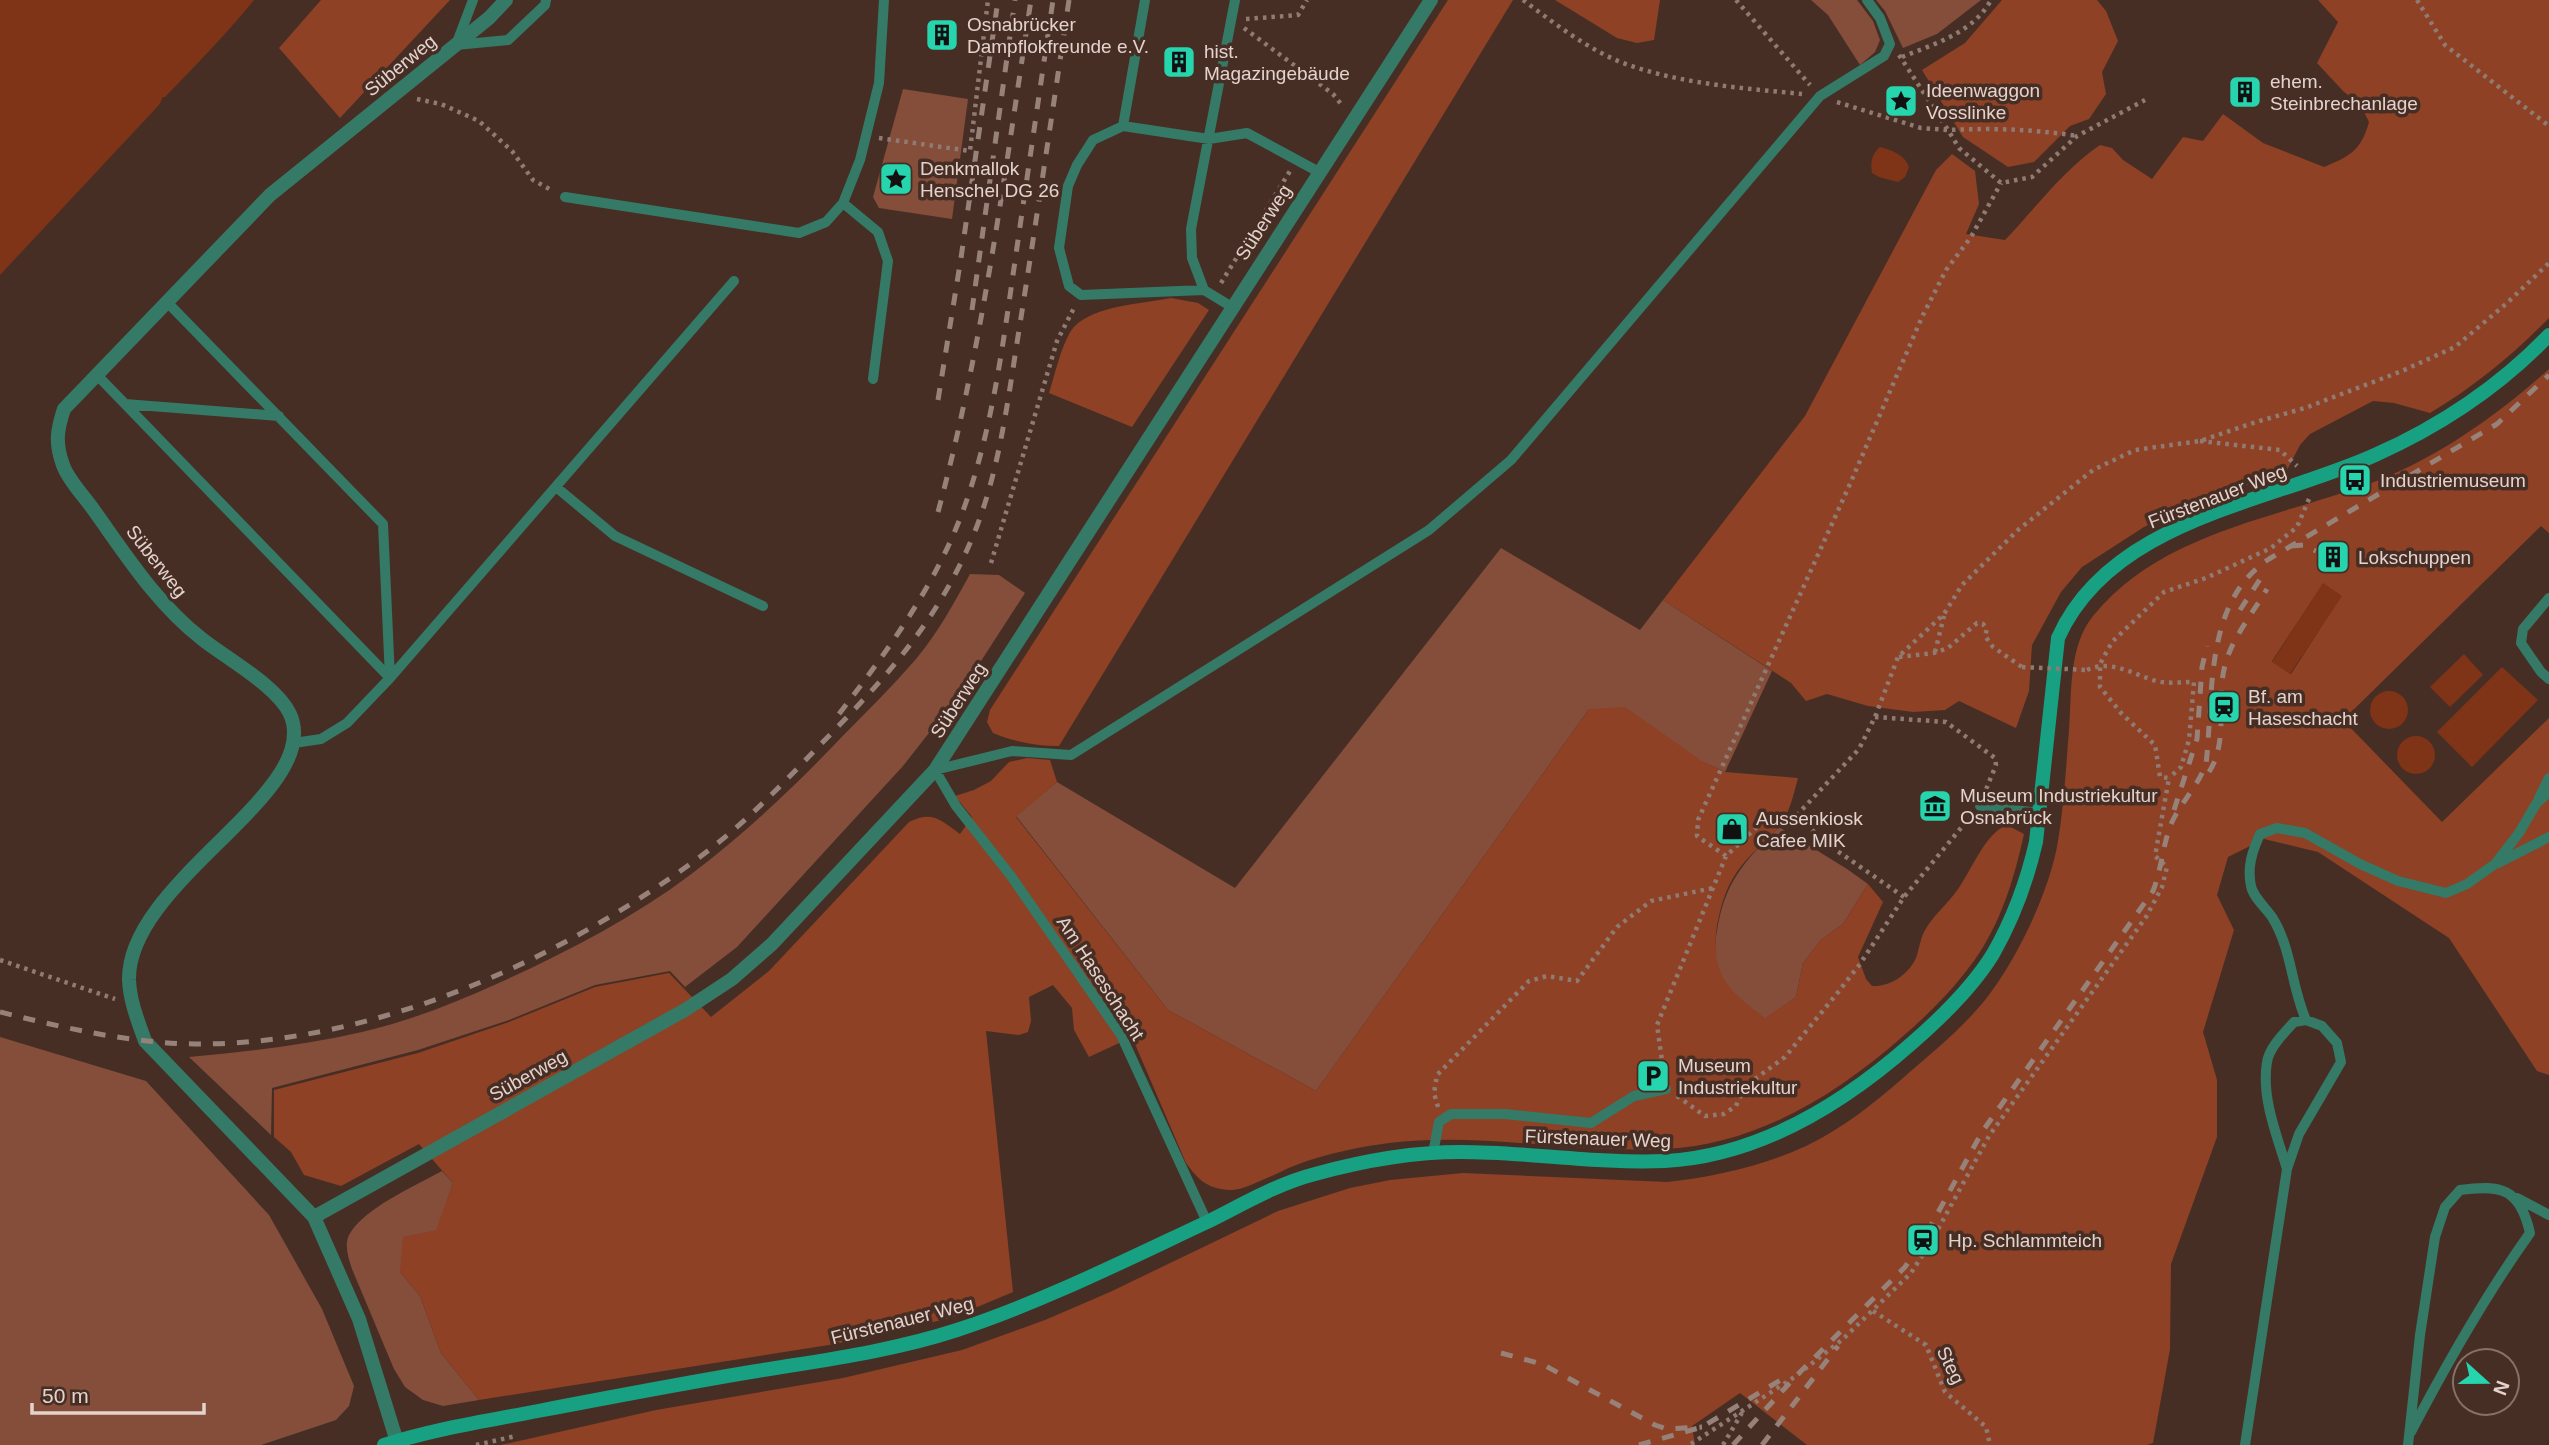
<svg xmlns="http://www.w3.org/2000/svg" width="2549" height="1445" font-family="Helvetica,sans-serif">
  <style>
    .green { fill: #844e3b }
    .forest { fill: #8e4125; fill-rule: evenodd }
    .water { fill: #7f3317 }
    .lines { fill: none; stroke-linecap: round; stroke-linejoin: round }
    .path { stroke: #907b73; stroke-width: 4.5; stroke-dasharray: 3.5 5; stroke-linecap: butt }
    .lane { stroke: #347a67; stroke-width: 10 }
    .street { stroke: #347a67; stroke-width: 14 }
    .secondary { stroke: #17a182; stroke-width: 14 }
    .rail { stroke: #97827a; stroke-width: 5; stroke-dasharray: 12 12; stroke-linecap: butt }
    .path-bridge { stroke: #907b73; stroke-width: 4.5; stroke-dasharray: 3.5 5; stroke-linecap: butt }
    .labels { text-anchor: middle; stroke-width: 7; stroke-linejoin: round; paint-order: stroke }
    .poi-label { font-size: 19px; fill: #e4d3cd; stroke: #472e25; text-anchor: start }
    .street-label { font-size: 19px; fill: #e4d3cd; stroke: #472e25 }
  </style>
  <rect width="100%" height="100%" fill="#472e25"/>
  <path class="green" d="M1811 0H1857L1873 21 1880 40 1875 52 1860 65 1828 15Z
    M1876 0H1981L1937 34 1903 48 1885 11Z
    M903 89 968 99 952 219 879 208 873 197Z
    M1501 548 1640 630 1663 600 1772 671 1725 772 1589 709 1316 1091 1168 1010 1016 816 1057 782 1235 888Z
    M970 574 999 575 1025 593 961 692 903 766 737 947 685 987 670 971 595 985 509 1020 418 1050 272 1088 271 1135 189 1057C247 1052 305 1045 362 1032 410 1021 457 1002 501 982 567 952 633 918 690 875 743 835 790 791 836 743 863 715 891 688 916 659 938 633 954 603 970 574Z
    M1779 827 1847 869 1868 884 1843 924 1821 940 1803 963 1796 997 1765 1019C1750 1007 1732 995 1722 978 1714 963 1714 947 1717 931 1725 881 1744 862 1779 827Z
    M0 1037 146 1081 269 1215 322 1309 354 1386 349 1406 336 1420 261 1445H0Z
    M442 1171 453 1183 437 1230 400 1272 420 1296 441 1353 479 1400 443 1406 423 1400 405 1387 394 1369 352 1269C349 1260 346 1251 347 1242 352 1213 419 1184 442 1171Z"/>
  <path class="forest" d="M321 0H450L340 118 279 48Z
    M1448 0H1513L1059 746C1035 746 1015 742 993 733L987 722 990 710Z
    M1555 0H1660L1654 40 1637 43 1617 38Z
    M2002 0H2097L2106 11 2118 41 2102 72 2106 94 2089 119 2070 126 2034 162 2008 167 1963 137 1922 70 1965 43Z
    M2318 0H2549V318C2513 355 2474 387 2430 413L2394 403 2373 401 2310 434 2300 445 2286 472 2188 506 2144 527 2082 567 2061 592 2032 645 2029 691 2016 728 1959 701 1945 710 1913 712 1868 706 1827 694 1806 701 1791 683 1663 600 1805 416 1936 170 1952 154 1975 171 1979 204 1966 234 2005 240C2036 208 2062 171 2100 145L2112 148 2123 160 2152 179 2183 137 2203 141 2223 114 2263 143 2324 167C2350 156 2361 151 2369 122L2360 104 2344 92 2317 63 2338 22Z
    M1171 298 1198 303 1209 310 1132 427 1049 393C1055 375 1062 341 1074 327 1095 305 1142 304 1171 298Z
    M2549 369V533L2541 526 2343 720 2442 822 2549 718V1075L2537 1071 2449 938 2318 852 2264 839 2228 857 2217 895 2234 930 2203 1032 2217 1080V1137L2171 1264 2170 1349 2153 1443 2147 1445H1807L1740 1393 1692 1426 1695 1445H501L656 1410 843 1378 962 1350 1045 1320 1110 1292 1278 1211 1350 1188 1390 1180 1463 1173 1667 1182C1714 1177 1763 1166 1806 1146 1842 1129 1873 1104 1903 1078 1929 1055 1957 1033 1980 1006 2013 968 2050 892 2058 841 2064 805 2066 767 2069 730 2072 693 2068 647 2093 616 2163 530 2281 518 2379 480 2443 454 2497 415 2549 369ZM2323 584 2341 596 2291 674 2272 661Z
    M1625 707 1702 761 1725 772 1798 778C1793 796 1790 813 1778 828 1763 845 1743 859 1732 880 1724 894 1720 910 1717 926 1710 974 1728 991 1765 1018L1796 997 1803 963 1821 940 1843 924 1868 884 1883 902 1858 957 1866 979 1872 986C1890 987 1908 975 1916 958 1919 950 1920 940 1924 932 1932 916 1948 904 1958 889 1971 871 1986 832 2007 825L2024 834C2015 875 2003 916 1980 952 1958 985 1931 1012 1902 1037 1835 1096 1754 1146 1663 1149 1571 1153 1480 1132 1389 1143 1358 1147 1325 1154 1296 1165 1283 1170 1245 1190 1233 1190 1209 1190 1199 1181 1186 1163L1132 1037 1089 1057 1074 1030 1072 1008 1053 985 1029 997 1031 1021 1028 1032 1019 1035 986 1031 1013 1292 951 1318 835 1344 479 1400 441 1353 420 1296 400 1272 403 1237 436 1230 453 1183 419 1144 341 1186 304 1175 291 1152 274 1137V1090L418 1053 509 1022 595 987 669 973 711 1017 769 971 909 822C932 810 941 820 960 834L972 817 955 796 974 790 991 781 1009 762 1027 758 1050 760 1057 782 1016 817 1168 1010 1316 1091 1589 709Z"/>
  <path class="water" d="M0 0H254C229 31 196 65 165 97H163L159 105 0 275Z
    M1880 147C1892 150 1905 155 1909 167L1905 177 1898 182 1879 177 1872 173C1870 162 1872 154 1880 147Z
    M2323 583 2342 596 2290 674 2272 662Z
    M2464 654 2483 675 2450 707 2430 687Z
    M2502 667 2538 700 2472 767 2437 732Z
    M2370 710a19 19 0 1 1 38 0a19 19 0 1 1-38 0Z
    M2397 755a19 19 0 1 1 38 0a19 19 0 1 1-38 0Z"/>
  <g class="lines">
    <path class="path" d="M1523 0C1554 23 1587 49 1623 63 1680 84 1742 88 1802 94
      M1736 0 1810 85
      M2417 0 2445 45 2549 126
      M1246 19 1298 15 1307 0
      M1244 28 1333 94 1341 104
      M1899 55 1948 130C1992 128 2033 129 2077 136
      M1902 57C1934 44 1973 33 1991 0
      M417 99 441 104 479 121 512 151 533 180 553 191
      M1837 102 1921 128 1948 130 1959 148 2001 183 2032 177 2077 136 2145 100
      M879 138 970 151 988 0
      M1221 283 1290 171
      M2200 441 2280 450 2297 466
      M991 563 1057 341 1074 308
      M1935 652 1944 616
      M1899 657 1934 653 1948 648 1977 623 1983 624 1987 629 1985 636 1993 647 2022 667
      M2087 670C2111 659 2132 674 2156 681 2168 684 2181 682 2194 682L2189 740 2181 767 2169 778
      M1875 717 1946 722 1995 758 1996 765 1985 792
      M1726 856 1697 836 1698 820 1850 484 1922 317 1946 270 1971 237 2001 183
      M1904 897 1833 848 1796 816 1859 749 1875 717 1898 657 1944 614 1962 585 2018 530 2093 470 2135 450 2200 441 2256 422 2305 408 2402 371 2455 347 2507 303 2549 263
      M0 960 115 999
      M1664 1075 1657 1025 1726 856 1761 823 1796 816
      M1677 1096 1705 1116 1724 1114 1736 1106 1744 1087 1785 1057 1835 996 1860 964 1904 897 1970 817
      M1438 1107 1434 1093 1437 1075 1529 981 1547 976 1577 981 1617 927 1651 901 1713 888
      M1873 1311 1926 1345 1945 1392 1986 1427 1990 1445
      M1691 1444 1796 1376 1843 1339 1911 1273 1931 1242 1989 1136 2146 917 2162 887 2167 867 2155 856 2169 778 2160 777 2155 745 2122 714 2100 687V664L2112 642 2164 592 2206 578 2271 548 2297 527 2309 499
      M476 1445 516 1436
      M1723 1445 1743 1411"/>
    <path class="lane" d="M473 0 456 45 508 40 545 5 546 0
      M1123 126 1145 0
      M565 197 799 233 826 222 843 203 860 160 879 83 884 0
      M843 203 878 232 888 261 873 379
      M1204 290 1192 258 1191 229 1235 0
      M167 302 383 524 390 678
      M1232 307 1204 290 1081 295 1069 286 1059 248 1068 186 1077 165 1093 140 1123 126 1209 139 1247 133 1319 172
      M97 375 390 678 347 723 321 739 294 743
      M125 404 279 416
      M556 487 615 536 763 606
      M2549 598 2523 629 2521 643 2541 672 2549 679
      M390 678 734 281
      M2539 798 2549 778
      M1980 806 2040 813
      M2498 863 2549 837
      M1433 1153 1439 1122 1451 1114H1505L1591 1123 1634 1096 1666 1089
      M2287 1169C2277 1136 2261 1097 2267 1062 2269 1048 2284 1033 2294 1022L2306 1020
      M2517 1198 2549 1215
      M1207 1222 1121 1035 1011 876 956 806 935 770 1012 751 1071 755 1429 530 1511 460 1820 96 1884 56 1890 44 1880 18 1867 0
      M2245 1445 2287 1169 2299 1134 2341 1062 2337 1043 2322 1026 2306 1020C2291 986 2292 949 2272 917 2266 908 2253 897 2251 886 2247 867 2252 852 2260 834L2277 828 2305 833 2360 864 2398 881 2446 893 2467 884 2495 864 2519 833 2536 804 2549 792
      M2408 1445 2420 1335 2435 1237 2445 1207 2460 1190C2502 1184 2520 1189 2530 1233 2485 1296 2447 1363 2411 1432"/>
    <path class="street" d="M314 1217 685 1010 732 979 772 944 935 770 1431 0
      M398 1445 359 1319 314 1217 145 1041C138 1021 130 1002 129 980 127 881 325 792 290 714 277 686 226 658 202 639 156 603 126 555 93 509 84 496 68 480 63 465 55 443 57 430 64 409L270 195 489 18 506 0"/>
    <path class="secondary" d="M384 1445C434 1429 486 1421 538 1411 611 1397 684 1383 757 1371 824 1360 893 1351 957 1330 1042 1302 1124 1261 1205 1223 1240 1206 1276 1184 1315 1174 1362 1161 1411 1152 1461 1152 1529 1152 1597 1164 1665 1161 1760 1156 1843 1104 1912 1043 1942 1017 1972 988 1993 954 2013 919 2027 881 2036 842L2058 638C2111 519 2269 503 2375 455 2440 426 2500 386 2549 335"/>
    <path class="rail" d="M972 310 1015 0
      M938 400 961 258 998 0
      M938 512C983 345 1005 171 1031 0
      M2291 546 2303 545 2316 551
      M2240 610 2264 573
      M839 714C886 653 933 589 961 516 991 437 1002 351 1014 268 1027 178 1040 89 1053 0
      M2209 772C2229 741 2216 699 2225 665 2232 638 2253 613 2267 589
      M2174 810 2197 739 2202 667 2207 646
      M0 1012C65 1028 128 1043 195 1044 372 1045 557 962 697 859 741 827 780 787 817 748 885 679 941 619 977 526 1001 463 1009 391 1020 324 1037 216 1053 108 1069 0
      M1501 1353 1542 1364 1655 1425 1667 1429 1702 1427
      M1639 1445 1702 1427 1789 1375
      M1733 1445 1796 1376 1905 1267 1923 1240 1982 1132 2153 891C2162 868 2163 842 2172 822 2182 801 2198 786 2206 764 2214 697 2203 602 2269 559L2497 424 2549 375
      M1762 1445 1838 1346"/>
    <path class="path-bridge" d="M2022 667 2087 670"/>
  </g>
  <defs>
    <symbol id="building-square" viewBox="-11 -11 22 22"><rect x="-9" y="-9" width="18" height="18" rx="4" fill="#26d5ae" stroke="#472e25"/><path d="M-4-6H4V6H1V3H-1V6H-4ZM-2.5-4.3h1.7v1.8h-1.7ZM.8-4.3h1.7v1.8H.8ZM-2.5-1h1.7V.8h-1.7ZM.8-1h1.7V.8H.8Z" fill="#111"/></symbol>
    <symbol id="sight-square" viewBox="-11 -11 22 22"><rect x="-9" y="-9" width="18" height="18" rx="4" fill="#26d5ae" stroke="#472e25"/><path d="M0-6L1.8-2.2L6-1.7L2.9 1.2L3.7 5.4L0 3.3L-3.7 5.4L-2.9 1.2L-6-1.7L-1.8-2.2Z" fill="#111"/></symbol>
    <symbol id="bus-square" viewBox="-11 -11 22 22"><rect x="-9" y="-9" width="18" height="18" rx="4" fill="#26d5ae" stroke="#472e25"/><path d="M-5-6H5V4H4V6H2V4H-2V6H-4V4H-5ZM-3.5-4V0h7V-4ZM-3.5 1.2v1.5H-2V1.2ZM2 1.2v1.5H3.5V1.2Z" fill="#111"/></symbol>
    <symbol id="station-square" viewBox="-11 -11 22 22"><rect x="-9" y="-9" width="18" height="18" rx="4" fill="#26d5ae" stroke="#472e25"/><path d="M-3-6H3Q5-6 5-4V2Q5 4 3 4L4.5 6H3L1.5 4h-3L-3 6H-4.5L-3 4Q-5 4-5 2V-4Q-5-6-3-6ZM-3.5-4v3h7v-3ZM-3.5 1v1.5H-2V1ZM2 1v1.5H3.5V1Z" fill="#111"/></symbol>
    <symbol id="museum-square" viewBox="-11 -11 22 22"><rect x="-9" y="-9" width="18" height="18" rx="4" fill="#26d5ae" stroke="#472e25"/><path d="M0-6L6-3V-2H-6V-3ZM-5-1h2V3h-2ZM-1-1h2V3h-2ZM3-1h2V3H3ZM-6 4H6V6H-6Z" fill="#111"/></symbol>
    <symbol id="shop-square" viewBox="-11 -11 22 22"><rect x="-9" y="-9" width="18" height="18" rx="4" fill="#26d5ae" stroke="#472e25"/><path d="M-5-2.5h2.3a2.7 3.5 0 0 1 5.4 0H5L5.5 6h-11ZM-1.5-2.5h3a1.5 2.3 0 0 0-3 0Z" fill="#111"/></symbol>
    <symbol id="parking-square" viewBox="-11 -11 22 22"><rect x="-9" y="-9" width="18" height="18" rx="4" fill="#26d5ae" stroke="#472e25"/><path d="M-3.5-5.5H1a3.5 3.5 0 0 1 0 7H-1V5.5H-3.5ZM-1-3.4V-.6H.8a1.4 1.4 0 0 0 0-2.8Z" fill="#111"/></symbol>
  </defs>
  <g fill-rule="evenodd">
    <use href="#building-square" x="923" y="16" width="38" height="38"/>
    <use href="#building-square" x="1160" y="43" width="38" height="38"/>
    <use href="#building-square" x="2226" y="73" width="38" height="38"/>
    <use href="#sight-square" x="1882" y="82" width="38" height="38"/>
    <use href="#sight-square" x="877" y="160" width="38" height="38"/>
    <use href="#bus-square" x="2336" y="461" width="38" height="38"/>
    <use href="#building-square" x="2314" y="538" width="38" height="38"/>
    <use href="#station-square" x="2205" y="688" width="38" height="38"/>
    <use href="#museum-square" x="1916" y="787" width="38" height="38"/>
    <use href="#shop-square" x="1713" y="810" width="38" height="38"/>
    <use href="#parking-square" x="1634" y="1057" width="38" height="38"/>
    <use href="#station-square" x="1904" y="1221" width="38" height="38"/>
  </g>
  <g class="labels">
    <g class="poi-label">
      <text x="967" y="31">Osnabrücker<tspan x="967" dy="22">Dampflokfreunde e.V.</tspan></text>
      <text x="1204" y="58">hist.<tspan x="1204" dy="22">Magazingebäude</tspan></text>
      <text x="2270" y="88">ehem.<tspan x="2270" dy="22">Steinbrechanlage</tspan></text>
      <text x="1926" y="97">Ideenwaggon<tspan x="1926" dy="22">Vosslinke</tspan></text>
      <text x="920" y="175">Denkmallok<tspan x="920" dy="22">Henschel DG 26</tspan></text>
      <text x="2380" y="487">Industriemuseum</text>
      <text x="2358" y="564">Lokschuppen</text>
      <text x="2248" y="703">Bf. am<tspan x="2248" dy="22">Haseschacht</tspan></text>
      <text x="1960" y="802">Museum Industriekultur<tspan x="1960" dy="22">Osnabrück</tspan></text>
      <text x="1756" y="825">Aussenkiosk<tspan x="1756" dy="22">Cafee MIK</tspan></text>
      <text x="1678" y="1072">Museum<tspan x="1678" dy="22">Industriekultur</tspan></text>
      <text x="1948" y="1247">Hp. Schlammteich</text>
    </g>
    <g class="street-label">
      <text transform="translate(400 65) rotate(-39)" y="7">Süberweg</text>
      <text transform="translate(1263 222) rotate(-57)" y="7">Süberweg</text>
      <text transform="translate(2217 496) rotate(-21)" y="7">Fürstenauer Weg</text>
      <text transform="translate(157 561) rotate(52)" y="7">Süberweg</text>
      <text transform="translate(958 700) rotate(-57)" y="7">Süberweg</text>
      <text transform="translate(1101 978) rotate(57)" y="7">Am Haseschacht</text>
      <text transform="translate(528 1075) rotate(-29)" y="7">Süberweg</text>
      <text transform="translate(1598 1138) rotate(2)" y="7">Fürstenauer Weg</text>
      <text transform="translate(902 1320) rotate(-14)" y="7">Fürstenauer Weg</text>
      <text transform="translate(1951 1365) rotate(64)" y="7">Steg</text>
    </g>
  </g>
  <g transform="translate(2486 1382) rotate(111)"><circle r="33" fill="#472e25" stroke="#867068" stroke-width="2"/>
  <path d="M0-5L12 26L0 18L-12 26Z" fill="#26d5ae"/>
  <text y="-10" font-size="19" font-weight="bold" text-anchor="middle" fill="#e4d3cd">N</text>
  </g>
  <path d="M32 1403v10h172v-10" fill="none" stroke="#e4d3cd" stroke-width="3.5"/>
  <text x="42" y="1403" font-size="21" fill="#e4d3cd" stroke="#472e25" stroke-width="5" paint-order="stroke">50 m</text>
</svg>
